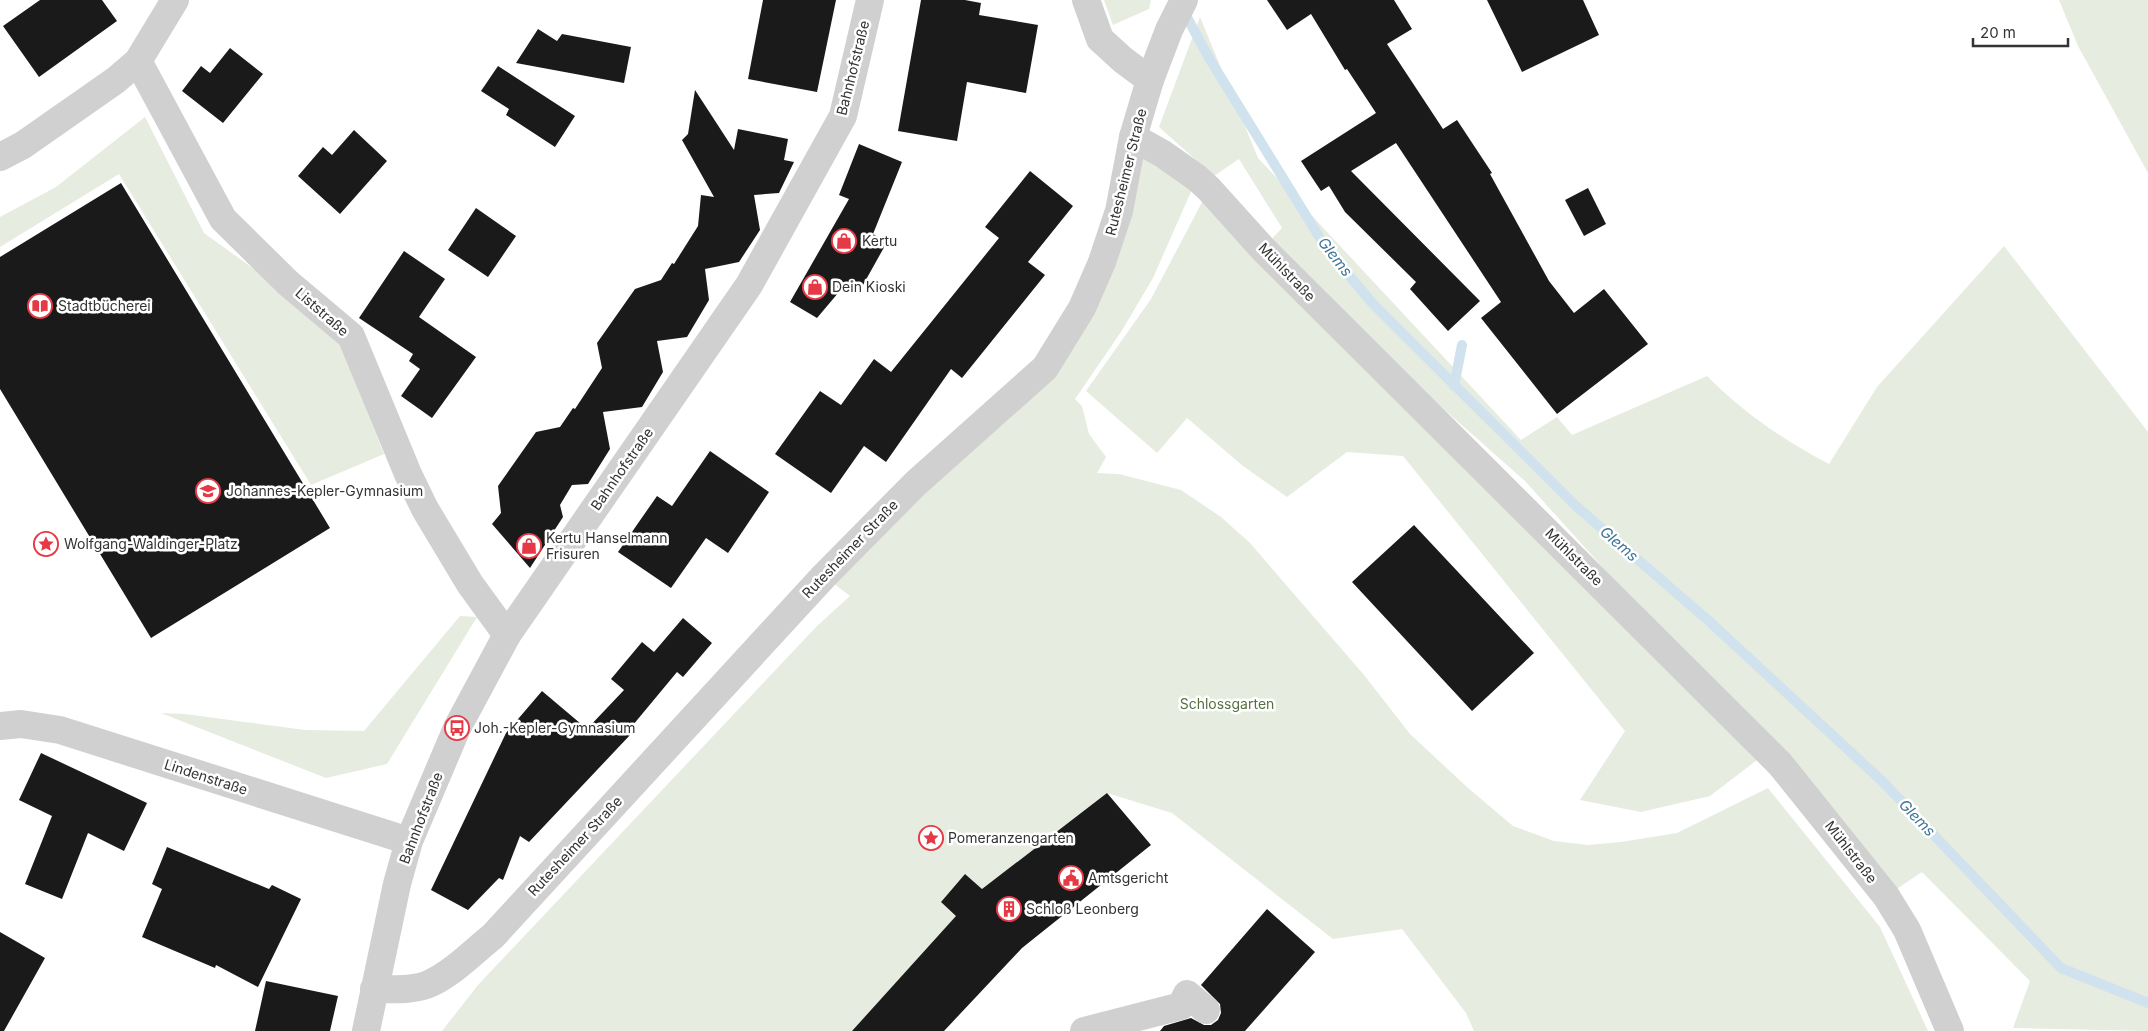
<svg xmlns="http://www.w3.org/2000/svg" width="2148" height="1031" font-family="Inter,sans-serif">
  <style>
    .green { fill: #e6ecdf }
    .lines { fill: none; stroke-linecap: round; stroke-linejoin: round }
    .stream { stroke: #cfe2ee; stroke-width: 10 }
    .building { fill: #1a1a1a }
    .minor { stroke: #d0d0d0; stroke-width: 28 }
    .tertiary { stroke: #d0d0d0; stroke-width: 28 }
    .labels { text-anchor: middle; stroke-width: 5; stroke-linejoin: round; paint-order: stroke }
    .street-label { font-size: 14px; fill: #333; stroke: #fff }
    .poi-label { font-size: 14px; fill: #333; stroke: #fff; text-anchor: start }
    .park-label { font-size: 14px; fill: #56703f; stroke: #fff }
    .water-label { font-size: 15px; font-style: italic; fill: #3f7597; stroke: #fff }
  </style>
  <rect width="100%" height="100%" fill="#fff"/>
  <path class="green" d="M1104 0H1151L1149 9 1113 25Z
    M2059 0H2148V173L2078 46Z
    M1200 17 1258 158 1521 440 1557 417 1572 435 1707 376C1745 414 1782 439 1829 464L1877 387 2004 246 2148 432V1031L2013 1028 2030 981 1922 872 1886 896 1780 764 1525 481 1272 257 1757 760 1710 796 1641 812 1580 800 1625 731 1403 456 1347 452 1287 497 1243 466 1187 418 1157 453 1086 391 1151 299 1209 189 1263 248 1282 228 1239 159 1214 176 1159 127Z
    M145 117 204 233 333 326 384 454 311 485 119 174 0 247V217L56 187Z
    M1133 137 1197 178 1153 278 1121 332 1075 399 1082 406 1089 434 1106 457 1097 473 1119 474 1181 490 1221 517 1250 543 1364 675 1410 734 1468 788 1513 826 1554 841 1588 845 1621 842 1677 833 1768 788 1880 927 1928 1031H1474L1466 1013 1402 929 1333 939 1172 813 1107 793 982 889 965 874 941 902 957 916 852 1031H442L478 985 817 626 850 596 824 576 1045 368 1082 308Z
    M460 616 477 617 387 764 326 778 161 713 185 714 305 730 364 731Z"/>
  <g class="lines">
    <path class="stream" d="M1183 10 1209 58 1326 248 1374 305 1577 507 1710 622 1883 782 2061 968 2148 1003
      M1454 386 1462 345"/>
  </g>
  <path class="building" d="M40 0H102L117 21 39 77 3 26Z
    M763 0H836L817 92 748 79Z
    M921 0H965L981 3 979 15 1038 25 1026 93 967 82 957 141 898 131Z
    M1267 0H1394L1412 29 1387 44 1443 129 1457 120 1492 173 1490 174 1549 281 1574 313 1604 289 1648 344 1557 414 1481 318 1501 302 1396 143 1351 171 1480 301 1448 331 1410 289 1416 282 1345 212 1329 186 1321 191 1301 161 1376 113 1347 69 1345 70 1311 14 1287 30Z
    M1487 0H1583L1599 35 1522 72Z
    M538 29 557 41 562 34 631 47 624 83 516 63Z
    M230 48 263 74 223 123 182 91 201 66 210 73Z
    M498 66 575 116 555 147 506 115 509 109 481 91Z
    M695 90 734 150 738 129 788 139 784 160 794 162 779 193 754 195 760 230 739 262 705 269 709 300 687 337 657 341 663 372 642 407 603 412 610 449 588 484 572 485 560 505 563 517 530 568 492 524 501 513 498 486 536 432 560 427 573 408 575 409 602 368 597 343 635 289 661 280 672 263 674 264 698 226 701 195 714 197 682 140 688 134Z
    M354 130 387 161 340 214 298 176 323 147 332 155Z
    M859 144 902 162 873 234 887 242 858 294 844 286 817 318 790 302 849 199 839 195Z
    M1030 171 1073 206 1028 262 1045 275 962 378 951 369 886 462 864 446 831 493 775 454 820 391 841 405 874 359 891 372 999 238 985 227Z
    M121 183 330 528 151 638 0 389V257Z
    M1588 188 1606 224 1584 236 1565 200Z
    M476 208 516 236 488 277 448 250Z
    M404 251 445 279 419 317 476 357 432 418 401 396 420 369 409 361 413 354 359 318Z
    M710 451 769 492 728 553 706 538 671 588 618 552 657 496 672 506Z
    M1414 525 1534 653 1472 711 1352 582Z
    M683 618 712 643 683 677 677 672 628 731 631 734 529 842 520 836 503 880 499 878 468 910 431 890 506 733 542 691 587 729 624 690 611 679 642 642 654 652Z
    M41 753 147 803 124 851 88 833 62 899 25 884 52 816 19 800Z
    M1107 793 1151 845 1022 948 944 1031H852L956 916 941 902 965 874 982 889Z
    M167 847 269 889 272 885 301 899 258 987 216 965 215 968 142 937 162 889 152 884Z
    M1267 909 1315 952 1245 1031H1160L1164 1026 1191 1018 1204 1025H1211L1218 1020 1221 1013 1220 1004 1201 985Z
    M0 932 45 958 4 1031H0Z
    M266 981 338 996 330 1031H255Z"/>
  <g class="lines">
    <path class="minor" d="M1086 0 1100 39 1123 60 1150 80
      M138 61 223 219 288 283 351 336 408 474 425 509 470 584 507 635
      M1133 137 1163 154 1197 178 1209 189 1263 249 1780 764 1886 896 1907 930 1950 1031
      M0 157 23 145 116 80 138 61 175 0
      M1084 1031 1181 1006 1187 994 1206 1010"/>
    <path class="tertiary" d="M0 726 21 724 60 730 409 841
      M374 989C391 989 415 991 431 983 454 972 473 952 493 936L824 576 915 484 1045 368 1082 308 1102 262 1119 211 1133 137 1150 80 1169 30 1184 0
      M366 1031 397 884 409 841 457 728 507 635 749 285 843 116 870 0"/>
  </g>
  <defs>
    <symbol id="shop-ring" viewBox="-11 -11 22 22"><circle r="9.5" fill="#fff" stroke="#e63946" stroke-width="1.5"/><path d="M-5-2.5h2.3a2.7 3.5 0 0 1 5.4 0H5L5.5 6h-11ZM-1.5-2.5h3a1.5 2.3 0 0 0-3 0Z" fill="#e63946"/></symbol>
    <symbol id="library-ring" viewBox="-11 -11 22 22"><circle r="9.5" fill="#fff" stroke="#e63946" stroke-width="1.5"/><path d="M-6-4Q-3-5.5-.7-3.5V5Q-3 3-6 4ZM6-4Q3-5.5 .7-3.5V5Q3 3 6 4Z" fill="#e63946"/></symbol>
    <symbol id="school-ring" viewBox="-11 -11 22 22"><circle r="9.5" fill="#fff" stroke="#e63946" stroke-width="1.5"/><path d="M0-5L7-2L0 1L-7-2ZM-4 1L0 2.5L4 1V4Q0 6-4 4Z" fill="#e63946"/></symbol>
    <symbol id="sight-ring" viewBox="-11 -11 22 22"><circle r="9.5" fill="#fff" stroke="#e63946" stroke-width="1.5"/><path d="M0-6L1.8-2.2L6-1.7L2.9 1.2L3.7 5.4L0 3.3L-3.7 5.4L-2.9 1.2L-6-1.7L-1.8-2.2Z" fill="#e63946"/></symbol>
    <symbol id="bus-ring" viewBox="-11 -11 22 22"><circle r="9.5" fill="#fff" stroke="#e63946" stroke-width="1.5"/><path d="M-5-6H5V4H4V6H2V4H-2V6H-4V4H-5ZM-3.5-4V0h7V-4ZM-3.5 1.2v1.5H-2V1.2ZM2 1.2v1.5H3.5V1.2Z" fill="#e63946"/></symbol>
    <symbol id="civic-ring" viewBox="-11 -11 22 22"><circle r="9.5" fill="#fff" stroke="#e63946" stroke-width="1.5"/><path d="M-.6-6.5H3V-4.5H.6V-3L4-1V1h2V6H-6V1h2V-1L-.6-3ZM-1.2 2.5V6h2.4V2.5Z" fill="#e63946"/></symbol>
    <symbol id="building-ring" viewBox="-11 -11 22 22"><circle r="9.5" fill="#fff" stroke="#e63946" stroke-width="1.5"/><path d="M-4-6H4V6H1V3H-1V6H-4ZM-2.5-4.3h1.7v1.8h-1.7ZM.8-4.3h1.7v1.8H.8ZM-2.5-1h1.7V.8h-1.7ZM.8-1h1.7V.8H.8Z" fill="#e63946"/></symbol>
  </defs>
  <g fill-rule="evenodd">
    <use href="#shop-ring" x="830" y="227" width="28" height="28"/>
    <use href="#shop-ring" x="801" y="273" width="28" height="28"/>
    <use href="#library-ring" x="26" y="292" width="28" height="28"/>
    <use href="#school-ring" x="194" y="477" width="28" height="28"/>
    <use href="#sight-ring" x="32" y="530" width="28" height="28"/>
    <use href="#shop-ring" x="515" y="532" width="28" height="28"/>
    <use href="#bus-ring" x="443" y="714" width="28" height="28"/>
    <use href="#sight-ring" x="917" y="824" width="28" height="28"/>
    <use href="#civic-ring" x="1057" y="864" width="28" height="28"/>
    <use href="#building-ring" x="995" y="895" width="28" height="28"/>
  </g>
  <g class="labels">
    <g class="street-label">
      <text transform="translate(853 68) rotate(-76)" y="5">Bahnhofstraße</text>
      <text transform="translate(1126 172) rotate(-76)" y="5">Rutesheimer Straße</text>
      <text transform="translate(1287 272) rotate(46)" y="5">Mühlstraße</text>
      <text transform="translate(322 312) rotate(41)" y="5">Liststraße</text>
      <text transform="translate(622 469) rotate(-55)" y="5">Bahnhofstraße</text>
      <text transform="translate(850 549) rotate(-46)" y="5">Rutesheimer Straße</text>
      <text transform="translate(1574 557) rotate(45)" y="5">Mühlstraße</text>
      <text transform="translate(206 777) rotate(18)" y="5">Lindenstraße</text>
      <text transform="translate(421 818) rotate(-69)" y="5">Bahnhofstraße</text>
      <text transform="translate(575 846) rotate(-47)" y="5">Rutesheimer Straße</text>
      <text transform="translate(1851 852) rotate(52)" y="5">Mühlstraße</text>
    </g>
    <g class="poi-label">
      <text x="862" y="246">Kertu</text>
      <text x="832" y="292">Dein Kioski</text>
      <text x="58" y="311">Stadtbücherei</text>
      <text x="226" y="496">Johannes-Kepler-Gymnasium</text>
      <text x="546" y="543">Kertu Hanselmann<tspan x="546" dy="16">Frisuren</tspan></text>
      <text x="64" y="549">Wolfgang-Waldinger-Platz</text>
      <text x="474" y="733">Joh.-Kepler-Gymnasium</text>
      <text x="948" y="843">Pomeranzengarten</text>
      <text x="1088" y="883">Amtsgericht</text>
      <text x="1026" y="914">Schloß Leonberg</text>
    </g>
    <g class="park-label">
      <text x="1227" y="709">Schlossgarten</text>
    </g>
    <g class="water-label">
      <text transform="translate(1335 257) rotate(52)" y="5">Glems</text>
      <text transform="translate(1619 544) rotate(41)" y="5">Glems</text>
      <text transform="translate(1917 818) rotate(46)" y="5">Glems</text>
    </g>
  </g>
  <path d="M1973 38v8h95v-8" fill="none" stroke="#333333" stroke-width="2.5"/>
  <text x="1980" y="38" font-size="15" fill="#333333" stroke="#ffffff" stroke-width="4" paint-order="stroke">20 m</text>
</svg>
